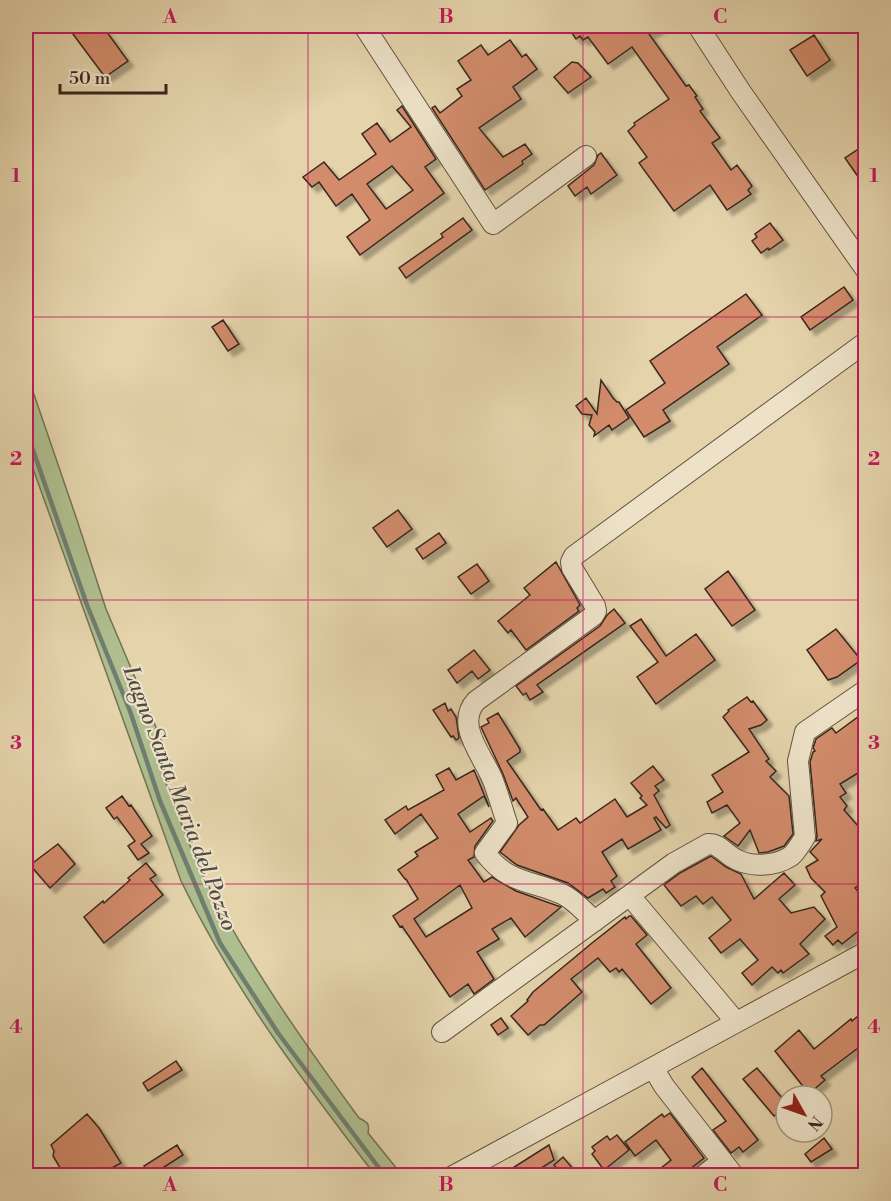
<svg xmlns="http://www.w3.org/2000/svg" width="891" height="1201" font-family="'Libre Bodoni',serif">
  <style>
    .green { fill: #aebe8e; stroke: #747256; stroke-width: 1.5 }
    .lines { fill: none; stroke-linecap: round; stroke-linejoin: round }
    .stream { stroke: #707e71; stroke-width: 4.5 }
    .building { fill: #d28c6c; stroke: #39271d; stroke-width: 1.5; fill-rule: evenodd; filter: url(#shadow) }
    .minor-casing { stroke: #645240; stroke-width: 22 }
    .minor { stroke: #ede2c8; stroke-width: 20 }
    .grid { fill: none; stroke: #c2185b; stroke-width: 1.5; stroke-opacity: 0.55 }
    .labels { text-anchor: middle; stroke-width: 4.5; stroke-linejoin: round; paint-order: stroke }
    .water-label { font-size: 22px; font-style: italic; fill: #504b40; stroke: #ede2c8 }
    .neatline { fill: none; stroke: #c2185b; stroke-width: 2 }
    .grid-label { font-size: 20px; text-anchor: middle; font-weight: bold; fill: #c2185b }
  </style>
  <defs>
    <filter id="shadow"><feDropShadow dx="5.5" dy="5.5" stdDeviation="1.5" flood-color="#0004"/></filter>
  </defs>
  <rect width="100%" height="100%" fill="#e4d3ab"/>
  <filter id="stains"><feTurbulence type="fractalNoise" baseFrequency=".00333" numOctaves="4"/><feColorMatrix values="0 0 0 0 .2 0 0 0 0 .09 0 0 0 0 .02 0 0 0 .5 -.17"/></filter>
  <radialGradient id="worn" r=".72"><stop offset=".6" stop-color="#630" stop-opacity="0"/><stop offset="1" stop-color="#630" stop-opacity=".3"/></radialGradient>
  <path class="green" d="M26 371 77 520 106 609 172 765 162 773C176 807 187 843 203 875 247 962 302 1040 359 1118 367 1122 370 1123 368 1133L402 1175H375C302 1080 234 990 181 881L26 449Z"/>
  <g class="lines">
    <path class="stream" d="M26 430 87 605 130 711 160 801 220 943 278 1033 385 1176"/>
  </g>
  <path class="building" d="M67 26H96L100 31 104 28 128 61 105 77Z
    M567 26H661L649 34 686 86 689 85 697 96 695 97 703 109 700 111 720 138 712 143 731 170 737 165 752 186 748 190 751 194 727 210 710 185 674 211 639 163 647 157 628 131 635 125 634 123 669 99 632 47 608 64 588 37 583 40 580 36 576 39Z
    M814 35 830 60 807 76 790 50Z
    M510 40 522 57 526 54 537 69 513 87 521 99 479 128 503 157 525 144 532 154 522 161 523 164 485 190 432 108 435 106 440 113 462 96 457 89 471 80 458 61 481 45 488 55Z
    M572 62 578 63 591 77 568 93 554 77Z
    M402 106 436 159 425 167 444 193 360 255 347 237 370 220 352 194 336 206 319 182 312 187 303 177 324 162 339 180 376 154 362 134 377 123 390 142 411 127 397 110ZM392 166 413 190 386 209 367 184Z
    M866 144V188L845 158Z
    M601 153 617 175 591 194 587 187 575 196 568 186 594 165 598 155Z
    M463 218 472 230 406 278 399 268 443 237 441 234Z
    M770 223 783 240 769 250 768 248 761 253 752 241 757 237 755 234Z
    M844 287 853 300 810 330 801 317Z
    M746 294 762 315 717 347 729 364 663 410 670 421 644 437 626 410 665 383 650 361Z
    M223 320 239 344 228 351 212 327Z
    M601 380 613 398 617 402H619L629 418 612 430 609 425 594 436 595 432 589 425 592 415 582 414 576 406 586 398 597 414Z
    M398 510 412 529 387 547 373 528Z
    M439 533 446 543 423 559 416 549Z
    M556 562 580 605 577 608 579 611 526 650 511 630 508 633 498 621 530 595 524 588Z
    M477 564 489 581 471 594 458 577Z
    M728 571 755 610 732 626 705 589Z
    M614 609 625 623 537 685 543 692 530 700 526 693 523 695 516 686 600 626 607 615Z
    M641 619 666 656 696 634 715 660 656 704 637 677 658 662 630 626Z
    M836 629 861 660 837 677 828 680 807 650Z
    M474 650 490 670 478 679 472 671 457 683 448 670Z
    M747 697 751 702 753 701 767 720 761 725 749 729 769 759 766 761 776 771 770 777 789 796 793 834 784 846 768 852 759 853 750 830 738 846 724 836 740 823 727 805 712 813 707 802 723 792 712 775 749 752 723 717 729 711 728 710Z
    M445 703 448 711 451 709 456 717 459 738 456 740 453 736 451 737 433 710Z
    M866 711V768L840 784 846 793 840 797 847 806 844 810 866 835V880L855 888 866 901V925L842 944 838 940 833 945 825 936 837 927 821 896 825 892 811 878 806 867 818 860 810 852 822 839 816 841 817 836 810 762 813 752 815 751 813 748 816 739 832 728 836 733Z
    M498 713 520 749V752L507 761 541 810 543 809 558 830 576 818 580 823 615 799 627 817 647 805 640 798 642 796 631 783 653 766 664 780 655 786 659 791 654 795 670 825 666 828 656 817 654 818 661 830 628 849 622 839 602 852 617 876 611 881 615 887 606 893 603 889 588 898 568 883 517 865 500 852 519 825 528 817 516 798 513 801 503 774 481 727 489 723 487 719Z
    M449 768 456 780 474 770 488 804 489 807 484 796 458 814 470 832 491 818 493 821 475 846 474 857 468 860 484 882 492 877 516 891 561 907 525 937 511 918 492 929 499 939 477 952 494 979 474 994 468 984 450 997 402 926 400 927 393 916 418 899 406 879H405L398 870 418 856 415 852 438 838 421 814 395 834 385 820 406 806 408 810 444 790 436 775ZM460 885 472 908 426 937 414 919Z
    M122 796 129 806 131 805 152 836 141 844 149 853 138 860 128 846 135 841 117 817 114 819 106 808Z
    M58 844 75 864 50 888 30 865Z
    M711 856 726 867 741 874 754 899 784 873 795 885 779 899 791 913 814 907 825 919 800 944 809 954 783 973 781 970 778 973 772 967 752 985 742 973 758 960 740 939 721 953 709 938 731 920 712 897 703 904 696 896 681 906 664 885 680 873Z
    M146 863 156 875 150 879 163 895 104 943 84 917 103 901 104 903 130 880 128 878Z
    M629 916H631L647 935 636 944 671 988 651 1004 622 969 619 972 616 968 610 972 598 958 571 979 582 992 544 1025H540L528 1035 511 1016 528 1001 527 1000 533 992 592 943 625 917 626 919Z
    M858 1016 866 1025V1042L821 1076 825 1080 811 1092 808 1089 806 1090 775 1051 799 1030 814 1049 851 1019 852 1021Z
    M501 1018 508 1028 498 1035 491 1025Z
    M176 1061 182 1070 148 1091 143 1083Z
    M702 1068 758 1140 743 1152 739 1147 731 1153 713 1130 726 1121 692 1077Z
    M757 1068 782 1098 780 1100 785 1107 774 1116 743 1079Z
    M670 1113 704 1158 681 1176H651L671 1160 656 1140 635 1156 625 1142 662 1114 664 1117Z
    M87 1114 99 1128 121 1163 97 1176H65L53 1156 54 1151 51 1145Z
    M617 1135 629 1150 604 1170 592 1154 595 1151 592 1147 607 1136 610 1140Z
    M824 1138 832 1149 811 1162 805 1154Z
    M177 1145 183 1155 150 1176 144 1166Z
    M549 1145 554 1160 529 1176H500Z
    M563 1157 574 1170 568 1176H564L554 1165Z"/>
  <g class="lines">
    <defs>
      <path id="minor" d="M364 26 493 224 586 156
        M698 26 741 92 866 270
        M630 896 736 1022
        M595 921C584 912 575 900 562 894 531 880 508 884 485 853L507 823C502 808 498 793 492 778 482 755 455 724 476 701L593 616 596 611 595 606 572 568 571 562 574 556 866 342
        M442 1032 674 863 708 844C718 843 724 852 732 857 748 868 775 867 791 856 796 852 801 843 805 837L798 761 805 732 866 690
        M656 1066 658 1076 664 1086 734 1176
        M453 1176 866 952
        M703 1176 722 1161"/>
    </defs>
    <use href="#minor" class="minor-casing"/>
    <use href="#minor" class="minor"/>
  </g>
  <path class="grid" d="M308 26V1176M583 26V1176M26 317H866M26 600H866M26 884H866"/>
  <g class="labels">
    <g class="water-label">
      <text transform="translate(181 798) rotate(69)" y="8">Lagno Santa Maria del Pozzo</text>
    </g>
  </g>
  <rect width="891" height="1201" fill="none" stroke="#e4d3ab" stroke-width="66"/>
  <g transform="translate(804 1114) rotate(130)"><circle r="28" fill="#ede2c8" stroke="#a59784" stroke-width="1.5"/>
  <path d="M0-4.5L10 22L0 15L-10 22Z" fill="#8f2418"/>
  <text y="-9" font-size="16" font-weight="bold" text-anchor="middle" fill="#39271d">N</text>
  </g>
  <path d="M60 84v9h106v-9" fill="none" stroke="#39271d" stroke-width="3"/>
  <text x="69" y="84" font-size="18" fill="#39271d" stroke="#ede2c8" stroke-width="4.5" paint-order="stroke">50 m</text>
  <rect x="33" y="33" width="825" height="1135" class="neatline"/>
  <g class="grid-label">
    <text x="170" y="23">A</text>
    <text x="446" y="23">B</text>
    <text x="720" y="23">C</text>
    <text x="16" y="182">1</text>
    <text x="874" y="182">1</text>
    <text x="16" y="465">2</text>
    <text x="874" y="465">2</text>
    <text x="16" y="749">3</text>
    <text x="874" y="749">3</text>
    <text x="16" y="1033">4</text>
    <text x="874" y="1033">4</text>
    <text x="170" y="1191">A</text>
    <text x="446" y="1191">B</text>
    <text x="720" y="1191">C</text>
  </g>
  <rect width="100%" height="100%" filter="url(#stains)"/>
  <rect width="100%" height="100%" fill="url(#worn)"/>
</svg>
